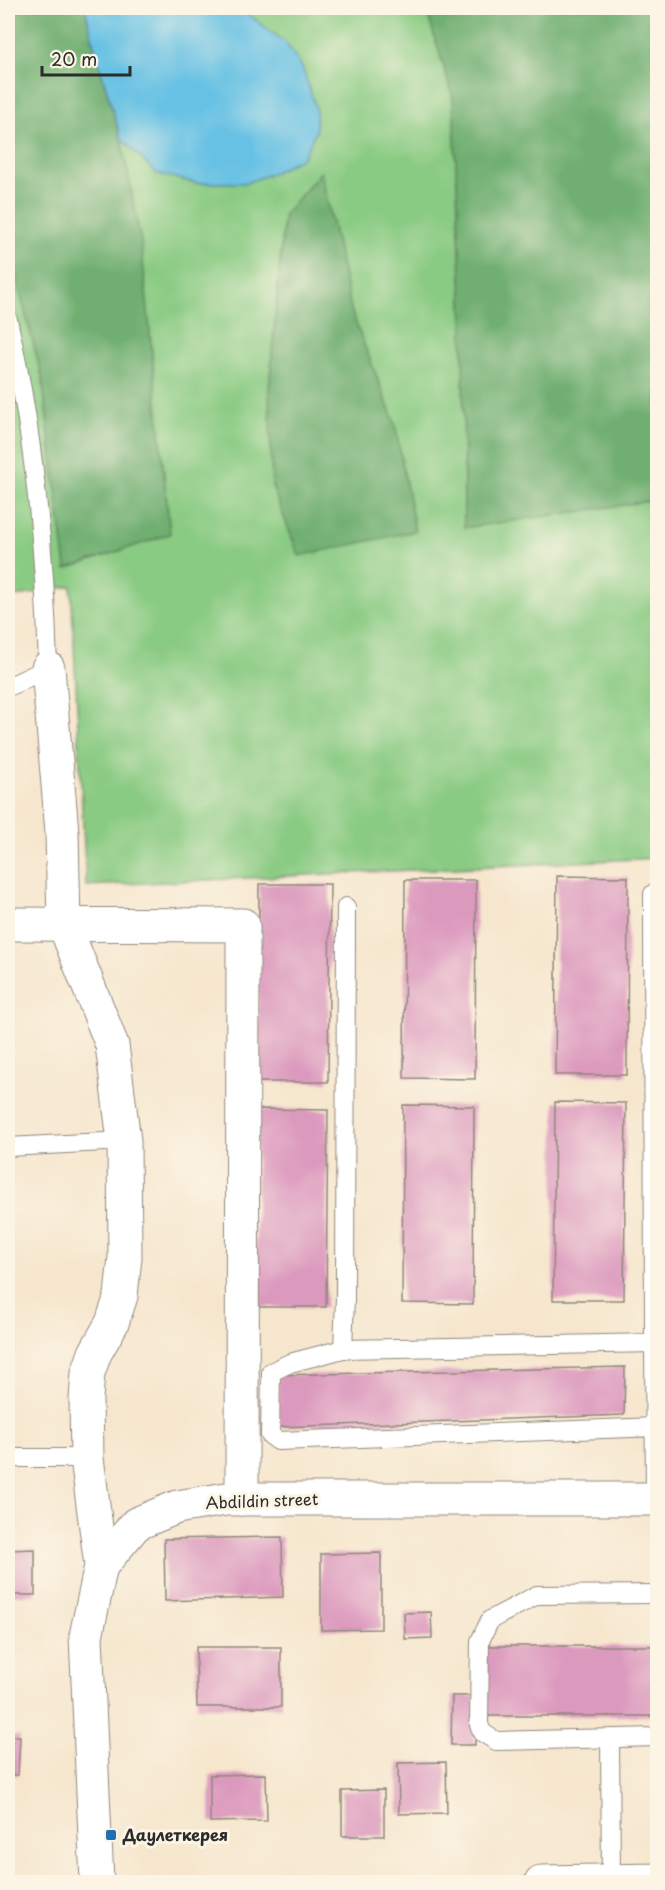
<svg xmlns="http://www.w3.org/2000/svg" width="665" height="1890" font-family="'Playpen Sans',sans-serif">
  <style>
    .green { fill: #8acb83; stroke: #5a7b57; stroke-width: 1.5 }
    .forest { fill: #6faf71; stroke: #4d6d4e; stroke-width: 1.5 }
    .water { fill: #66c1e4; stroke: #487688; stroke-width: 1.5 }
    .building { fill: #dc99be }
    .lines { fill: none; stroke-linecap: round; stroke-linejoin: round }
    .service-casing { stroke: #90887c; stroke-width: 20 }
    .minor-casing { stroke: #90887c; stroke-width: 35 }
    .secondary-casing { stroke: #90887c; stroke-width: 35 }
    .service { stroke: #fff; stroke-width: 18 }
    .minor { stroke: #fff; stroke-width: 33 }
    .secondary { stroke: #fff; stroke-width: 33 }
    .poi-dot { fill: #1f6fb2; stroke: #fcf5e5; stroke-width: 2 }
    .labels { text-anchor: middle; stroke-width: 6; stroke-linejoin: round; paint-order: stroke }
    .street-label { font-size: 16px; fill: #2b2b2b; stroke: #fcf5e5 }
    .poi-label { font-size: 16px; font-weight: bold; fill: #2b2b2b; stroke: #fcf5e5; text-anchor: start }
  </style>
  <rect width="100%" height="100%" fill="#fcf5e5"/>
  <filter id="ink" filterUnits="userSpaceOnUse"><feTurbulence type="fractalNoise" baseFrequency=".0167" numOctaves="2"/><feDisplacementMap in="SourceGraphic" scale="12" xChannelSelector="R" yChannelSelector="G"/><feConvolveMatrix kernelMatrix="1 2 1 2 8 2 1 2 1" color-interpolation-filters="sRGB"/></filter>
  <filter id="wash" filterUnits="userSpaceOnUse"><feTurbulence type="fractalNoise" baseFrequency=".008" numOctaves="4" result="noise"/><feDisplacementMap in="SourceGraphic" scale="24" xChannelSelector="R" yChannelSelector="G"/><feGaussianBlur stdDeviation="1.35" result="paint"/><feColorMatrix in="noise" values="0 0 0 0 0 0 0 0 0 0 0 0 0 0 0 0 0 1.4 0 .05"/><feComposite in="paint" operator="in"/></filter>
  <g filter="url(#wash)">
    <rect width="100%" height="100%" fill="#f6e6ce"/>
    <path class="green" d="M8 8H657V858L86 886 71 586 8 598Z"/>
    <path class="forest" d="M8 8H85L97 57 121 138 141 241 170 534 66 569 42 377 8 247Z
      M426 8H657V500L464 528 463 323 453 98Z
      M321 172 352 313 395 424 415 531 299 556 272 486 269 390 284 215Z"/>
    <path class="water" d="M85 8H240L286 43 302 67 316 108V131L303 157 275 172 246 183H195L156 173 121 138 97 57Z"/>
    <g id="blocks">
      <path class="building" d="M557 876 628 877 627 1075H555Z
        M405 880H476L475 1079 404 1078Z
        M259 884H330L328 1082H258Z
        M555 1102 626 1103 624 1300H553Z
        M403 1105 474 1106 473 1304 402 1303Z
        M257 1109 328 1110 326 1307H255Z
        M625 1367 624 1415 279 1427 278 1375Z
        M282 1537 283 1597 165 1601 164 1539Z
        M35 1549V1595H8V1550Z
        M381 1553V1629L321 1630V1554Z
        M431 1612 432 1638 405 1639 404 1613Z
        M484 1646H658V1716H484Z
        M196 1647H281V1707H197Z
        M452 1696H475V1745H451Z
        M8 1736H20L18 1775H8Z
        M446 1762 447 1813 399 1814 398 1763Z
        M266 1774 267 1821 210 1822V1775Z
        M384 1790V1836H342V1791Z"/>
    </g>
  </g>
  <g filter="url(#ink)">
    <use href="#blocks" fill-opacity="0" stroke="#90887c" stroke-width="1.5"/>
    <g class="lines">
      <defs>
        <path id="service" d="M8 320C34 433 45 552 48 668L8 687
          M346 907 345 1298 343 1349 654 1343 653 894 658 890
          M8 1147 124 1141
          M343 1349 290 1363 271 1372 270 1435 278 1441 658 1427
          M8 1458H87
          M655 1499 654 1343H658
          M658 1594 537 1595 490 1620 480 1641 479 1725 483 1733 496 1741 658 1737
          M610 1739 611 1881"/>
        <path id="minor" d="M48 668 62 832 64 924 112 1045 124 1141 125 1257 121 1296 112 1323 95 1353 88 1373 86 1399 87 1458 101 1566
          M8 924 243 925 242 1499"/>
        <path id="secondary" d="M97 1882 86 1636 101 1566 136 1524 177 1507 226 1499H658
          M541 1882 658 1880"/>
      </defs>
      <use href="#service" class="service-casing"/>
      <use href="#minor" class="minor-casing"/>
      <use href="#secondary" class="secondary-casing"/>
      <use href="#service" class="service"/>
      <use href="#minor" class="minor"/>
      <use href="#secondary" class="secondary"/>
    </g>
  </g>
  <rect class="poi-dot" x="105" y="1829" width="12" height="12" rx="3"/>
  <g class="labels">
    <g class="street-label">
      <text transform="translate(262 1501) rotate(-2)" y="6">Abdildin street</text>
    </g>
    <g class="poi-label">
      <text x="123" y="1841">Даулеткерея</text>
    </g>
  </g>
  <rect width="665" height="1890" fill="none" stroke="#fcf5e5" stroke-width="30"/>
  <path d="M42 66v9h88v-9" fill="none" stroke="#2b2b2b" stroke-width="3"/>
  <text x="51" y="66" font-size="18" fill="#2b2b2b" stroke="#fcf5e5" stroke-width="4.5" paint-order="stroke">20 m</text>
</svg>
